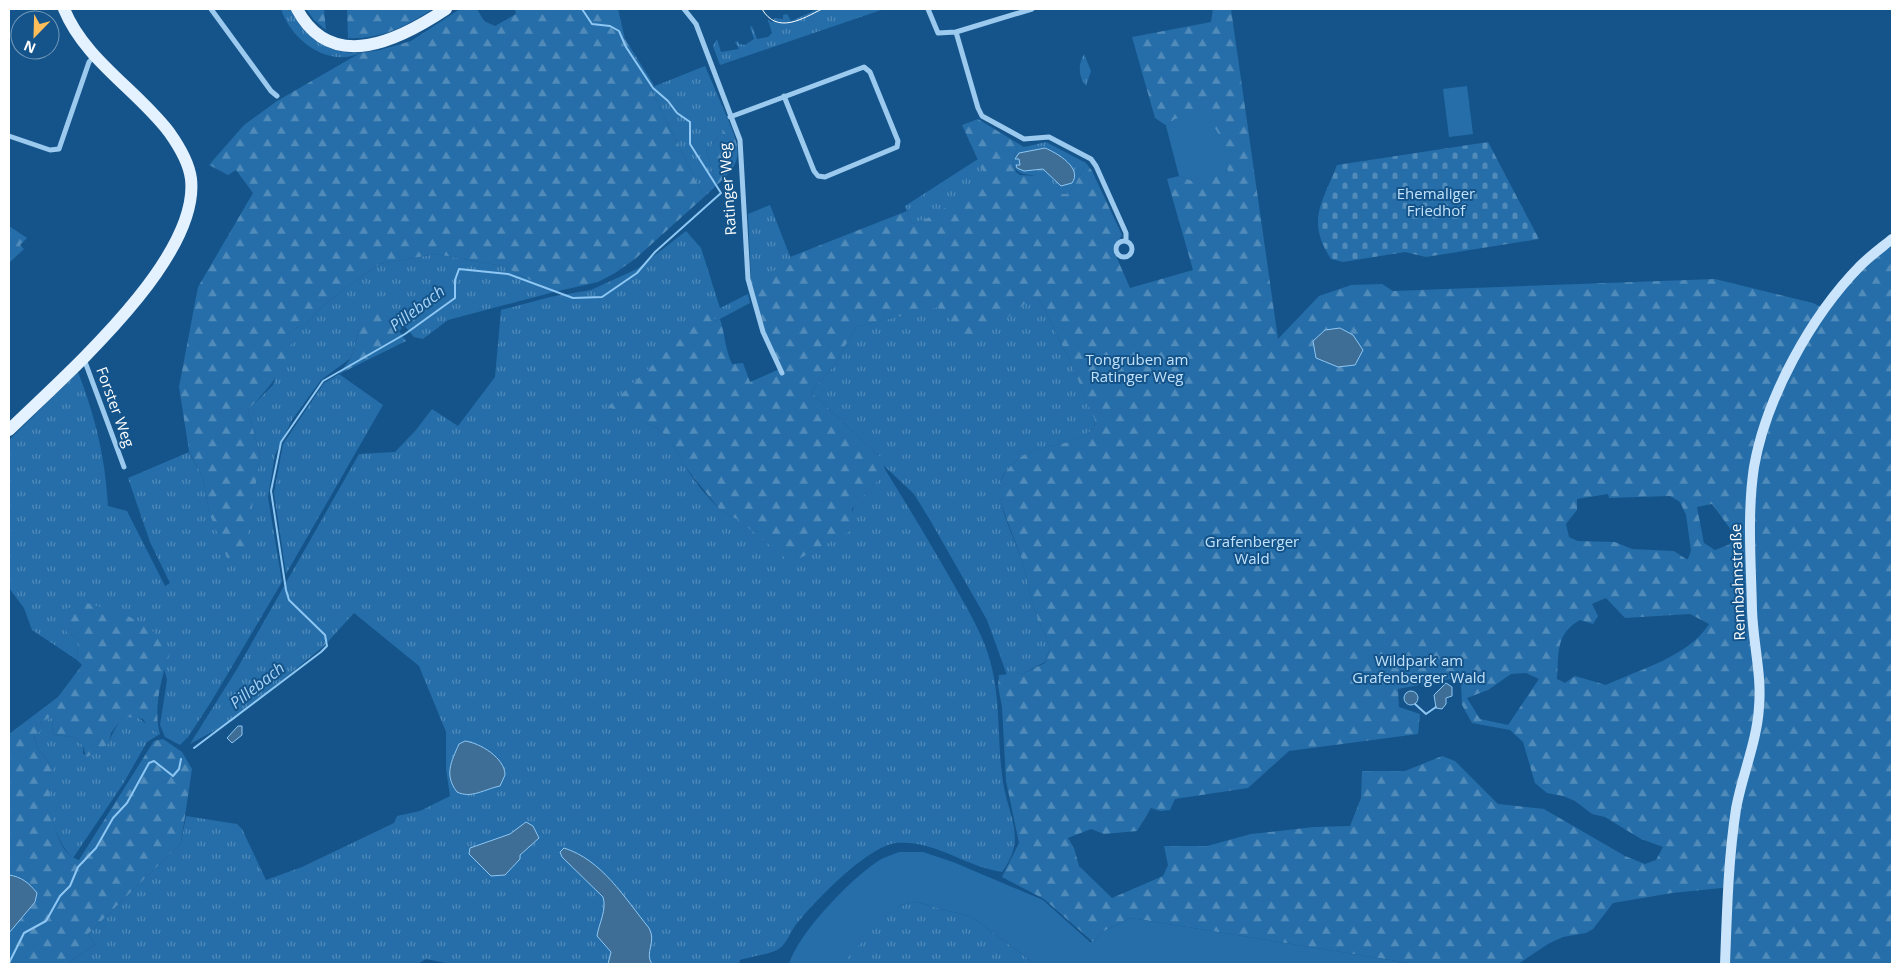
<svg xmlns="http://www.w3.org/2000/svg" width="1901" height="973" font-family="'Open Sans',sans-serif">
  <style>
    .grass { fill: url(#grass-tufts) }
    .forest { fill: url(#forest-firs); fill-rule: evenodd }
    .cemetery { fill: url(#cemetery-stones) }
    .pitch { fill: #266ea9 }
    .water { fill: #3e6d95; stroke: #8ec7f3 }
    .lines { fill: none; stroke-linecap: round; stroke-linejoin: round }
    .stream { stroke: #8ec7f3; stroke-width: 2 }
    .street { stroke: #9ccaef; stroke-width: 5 }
    .secondary { stroke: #cae4fb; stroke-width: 10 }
    .primary { stroke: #e4f1ff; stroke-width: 12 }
    .tram { stroke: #fff; stroke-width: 1 }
    .labels { text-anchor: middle; stroke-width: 4; stroke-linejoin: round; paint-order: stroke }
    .street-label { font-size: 15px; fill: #fff; stroke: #14548a }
    .park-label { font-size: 15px; fill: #c2e2fb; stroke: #14548a }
    .water-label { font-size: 16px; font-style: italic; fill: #a7d4f7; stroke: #14548a }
  </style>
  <defs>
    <pattern id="grass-tufts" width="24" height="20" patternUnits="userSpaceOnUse" patternTransform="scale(1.25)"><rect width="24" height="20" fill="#266ea9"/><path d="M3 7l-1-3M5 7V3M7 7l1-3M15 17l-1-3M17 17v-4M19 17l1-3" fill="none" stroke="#518bba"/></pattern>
    <pattern id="forest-firs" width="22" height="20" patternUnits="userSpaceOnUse" patternTransform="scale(1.25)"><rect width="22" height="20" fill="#266ea9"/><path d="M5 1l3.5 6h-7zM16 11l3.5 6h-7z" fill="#518bba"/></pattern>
    <pattern id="cemetery-stones" width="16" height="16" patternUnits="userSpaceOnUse" patternTransform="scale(1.25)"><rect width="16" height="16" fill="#266ea9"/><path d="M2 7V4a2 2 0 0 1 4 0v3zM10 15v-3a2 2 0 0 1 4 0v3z" fill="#518bba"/></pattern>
  </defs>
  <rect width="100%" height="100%" fill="#14548a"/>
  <path class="grass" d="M281 9H290C305 37 327 54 360 53 328 68 291 40 281 9Z
    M818 9H884L720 65 713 46 717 39 721 52 739 49 735 42 738 41 739 44 745 45 754 39 750 27 752 26 757 39 768 37 772 33 768 20 772 22 775 18 783 19V15L787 14 791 21Z
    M1084 54 1091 71 1086 86C1078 76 1078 65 1084 54Z
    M705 66 730 124 706 151 717 185 704 197 650 88Z
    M1046 142 1086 163 1075 185 1067 194 1062 193 1048 299 1039 301 1041 302 1070 361 1095 419 1094 428C1075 447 1046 443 1024 455 1015 460 1001 474 1000 484 997 506 1014 537 1021 557 1027 573 1028 589 1033 605 1038 620 1045 634 1050 648L1045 662 1024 673 1007 675 987 620 930 520 914 494 881 463 880 457 811 392 833 367 856 327 939 306 1036 176C1022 173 1018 176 1012 162L1019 144 1024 147Z
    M978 159 989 182 929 218 912 224 905 206Z
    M770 205 793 264 751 280 748 214Z
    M686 231 701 248 720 308 748 294 750 303 716 321 709 312 609 407 657 428 671 440 683 464 701 489 720 510 740 521 852 514 854 506 886 471C909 508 932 546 954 585 968 610 984 636 991 664 1001 702 997 743 1003 782 1009 819 1027 838 1002 872 966 867 935 840 897 843 868 845 812 904 795 926 790 933 786 944 780 948 773 954 749 957 740 960L739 964H450L426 959 418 964H70L71 961 95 945 88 934 181 843 186 816 237 824 242 829 266 880 302 867 394 823 397 816 420 811 450 796 446 769V732L419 666 354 613 324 646 232 721 190 744 237 669 359 454 395 452 416 430 432 409 458 426 495 377 501 310 550 297 591 290 637 269Z
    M436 254 502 266 554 292 448 320 423 339 414 337 398 318 359 330 351 358 321 380 292 420 275 455 268 497 282 582 211 702 188 737 180 745 165 737 160 725 167 680 164 668 170 654 66 631 78 639 77 660 32 630 24 608 9 588V440L78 372C96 419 105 457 108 506L127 511 165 586 170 583 150 542 128 478 189 452 203 478 209 512 255 484 260 456 248 410 273 385 293 329 305 325 327 302 379 264Z
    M339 374 383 405 286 574 274 493 283 444 324 383Z
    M134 716C145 720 149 729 160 734L147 742 123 784 73 858C51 837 44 797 52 767L38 748 34 736 40 731V723L50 717 53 719 52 735 75 737 83 746V754L90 756C96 751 103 751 107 744 115 732 116 718 134 716Z
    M916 902 972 917 1035 964H842C858 940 885 905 916 902Z"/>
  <path class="forest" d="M306 9H324L326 30 314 20Z
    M347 9H433C406 26 381 40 348 38Z
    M460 9H477L484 21 495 26 516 14 515 9H618L625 39 654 85 650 88 704 197 635 259 615 273 598 282 554 292 502 266 436 254 379 264 327 302 305 325 293 329C295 360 268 389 248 410L260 456 246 547 241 557 227 558 209 512 203 478 189 451 179 387 198 287 253 193 236 170 228 175 209 165 244 125 277 101 360 53 380 50 411 41Z
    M1213 9H1231L1278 339 1319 296 1351 285 1382 284 1393 291 1715 279 1813 303 1827 310 1856 275 1892 242V964H1727L1732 887 1672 893 1613 903 1593 929 1586 933 1563 937 1548 944 1518 964H1415L1131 918 1102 932 1093 942 1044 899 1002 877 1019 843 1006 781 1002 707 998 686 999 675 1024 673 1045 663 1050 648C1045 634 1038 620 1033 605 1028 589 1027 573 1021 557 1016 541 998 503 999 488 1000 476 1013 461 1024 455 1045 443 1075 447 1094 428L1095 420 1070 361 1041 302 1031 299 972 345 938 307 856 327 833 367 811 392 880 457 886 471 852 509 856 528 791 563 740 521 720 510 683 464 671 440 657 428 608 407 709 311 716 321 720 319C725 334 725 349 732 364L743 363 750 382 782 368 764 332 750 280 792 264 790 257 907 211 912 224 928 218 988 182 962 125 978 119 1019 144 1012 162 1016 172 1020 175 1038 176 1059 193 1067 194 1075 185 1086 163 1092 171 1122 235 1113 249 1130 288 1193 270 1167 179 1179 176 1193 181 1175 119 1167 126 1155 118 1132 37 1211 22ZM1608 494 1609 498 1670 496 1680 502 1686 515 1691 550 1688 559H1686L1674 551 1632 549 1615 542 1578 541 1569 537 1566 524 1577 510V499ZM1712 504 1737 538 1728 545 1715 550 1704 543 1697 507ZM1606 598 1625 618 1690 614 1709 624C1688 657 1640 669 1606 685L1575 676 1565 683 1557 679C1559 653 1555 634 1580 620L1593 624 1598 616 1592 604ZM1526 673 1539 679 1508 725 1480 719 1467 698 1488 690 1511 674ZM1450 679 1461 683 1462 705 1472 723 1510 730 1523 742 1535 783 1547 793 1563 796 1575 801 1592 814 1605 817 1641 839 1663 847 1656 860 1645 864 1625 856 1544 809 1498 804 1455 761 1442 756 1405 771H1362L1361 798 1350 826 1314 827 1251 834 1207 846H1164L1168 865 1163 876 1112 898 1079 866 1074 848 1068 838 1091 829 1104 834 1137 831 1151 808 1160 811 1170 810 1175 799 1248 788 1289 751 1418 734 1420 714 1399 707 1398 689Z
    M730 124C742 154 741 163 717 185L706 151Z
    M9 226 27 238 20 245 24 249 9 263Z
    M383 313 398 318 404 326 399 331 406 341 339 374 351 358 359 330 369 315Z
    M84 602C119 613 152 618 170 654 161 677 153 710 160 734L149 729 143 719 129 717 117 725 111 733 109 742 100 752 86 757 83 746 75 737 52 735 53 719 50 717 40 723V731L34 737 38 748 52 767C46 791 51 852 79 860L154 741 163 739 182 752 192 769 181 843 88 934 95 945 71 961 70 964H9V933L35 902 36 894C29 883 22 877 9 875V734L58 697 82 665 77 660 78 639 66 631 61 624 66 609Z"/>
  <path class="cemetery" d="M1488 142 1539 239 1426 257 1405 252 1343 262 1331 259C1306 220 1322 204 1337 165Z"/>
  <path class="pitch" d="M1467 86 1473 134 1449 137 1443 89Z
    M1200 112C1220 127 1226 149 1228 173L1193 181 1179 176 1166 126 1175 119Z
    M899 852H923L953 862 1043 900 1090 942H1093L1102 932 1131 918 1415 964H1035L972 917 916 902 902 905 887 914 842 964H789C799 932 850 880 878 861 884 857 892 855 899 852Z"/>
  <path class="water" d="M1045 148C1057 153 1083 168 1072 183L1061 186 1043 169 1024 171 1017 168 1016 165H1020L1019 159H1015L1019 153Z
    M1340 328 1353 335 1363 350 1355 365 1338 367 1316 358 1313 341 1325 330Z
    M1446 683 1452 687V696L1446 698V704L1442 709 1436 708 1434 695Z
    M1404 698a7 7 0 1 1 14 0a7 7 0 1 1-14 0Z
    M238 726H242V735L232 743 227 738Z
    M465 741C480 743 505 758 505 775L500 786C485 789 471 799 457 792 444 775 451 762 459 744Z
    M526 822 533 826 539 838 520 855V859L505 875 491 876 469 854 470 848 510 834Z
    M564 848C602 860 624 897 649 928 657 942 644 953 652 964H608L611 952 597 936C599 923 607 910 603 897L562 857 560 852Z
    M9 875C22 877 29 883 37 893L35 902 9 933Z"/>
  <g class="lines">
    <path class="stream" d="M1415 704 1426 714 1436 707
      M194 748 321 652 327 646 325 635 289 600 286 590 271 491 281 442 323 381 405 334 455 298V280L459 269 508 274 573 298 602 297 637 273 655 252 721 193 690 144V122L677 113 668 101 653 88 626 47 619 31 610 26 592 24 582 9
      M9 963 24 933 46 921 60 896 70 886 78 867 96 848 113 818 127 803 149 763 154 761 173 776 179 769 181 759"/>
    <path class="street" d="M211 9 271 91 277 96
      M684 9 696 24 740 140 748 279 763 332 782 373
      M928 9 938 33 956 32
      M1032 9 956 32 978 108 982 116 1024 139 1049 137 1091 159 1096 166 1126 233V241
      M730 117 864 67 870 72 898 141 897 147 825 177 818 176 814 171 784 96
      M9 136 50 150 59 149 89 62 94 56
      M1116 249a8 8 0 1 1 16 0a8 8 0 1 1-16 0Z
      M84 359 124 467"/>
    <path class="secondary" d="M1725 964C1727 913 1728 861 1736 809 1742 775 1757 742 1759 707 1762 675 1753 643 1752 610 1751 564 1747 513 1754 467 1766 398 1811 316 1860 266 1870 256 1881 248 1892 239"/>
    <path class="primary" d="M297 9C332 75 401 39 446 9
      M9 430C63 377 200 260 191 179 189 162 179 146 169 132 136 89 85 60 64 9"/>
    <path class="tram" d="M762 9C777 35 802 19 822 9"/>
  </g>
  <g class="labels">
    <g class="street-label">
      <text transform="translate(728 189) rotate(-94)" y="5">Ratinger Weg</text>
      <text transform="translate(115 407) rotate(70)" y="5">Forster Weg</text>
      <text transform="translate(1738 582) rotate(-92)" y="5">Rennbahnstraße</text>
    </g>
    <g class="park-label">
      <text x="1436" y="199">Ehemaliger<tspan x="1436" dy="17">Friedhof</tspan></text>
      <text x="1137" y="365">Tongruben am<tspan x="1137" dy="17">Ratinger Weg</tspan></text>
      <text x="1252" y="547">Grafenberger<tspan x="1252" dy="17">Wald</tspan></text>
      <text x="1419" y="666">Wildpark am<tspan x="1419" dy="17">Grafenberger Wald</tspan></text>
    </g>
    <g class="water-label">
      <text transform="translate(417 308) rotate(-37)" y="6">Pillebach</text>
      <text transform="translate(257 685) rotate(-38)" y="6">Pillebach</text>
    </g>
  </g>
  <rect width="1901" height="973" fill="none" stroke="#ffffff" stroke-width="20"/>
  <g transform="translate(35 35) rotate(203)"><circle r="24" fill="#14548a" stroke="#7298b9"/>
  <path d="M0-4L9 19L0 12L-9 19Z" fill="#ffbe5a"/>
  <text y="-8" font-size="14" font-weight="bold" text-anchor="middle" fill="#ffffff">N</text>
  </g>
</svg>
